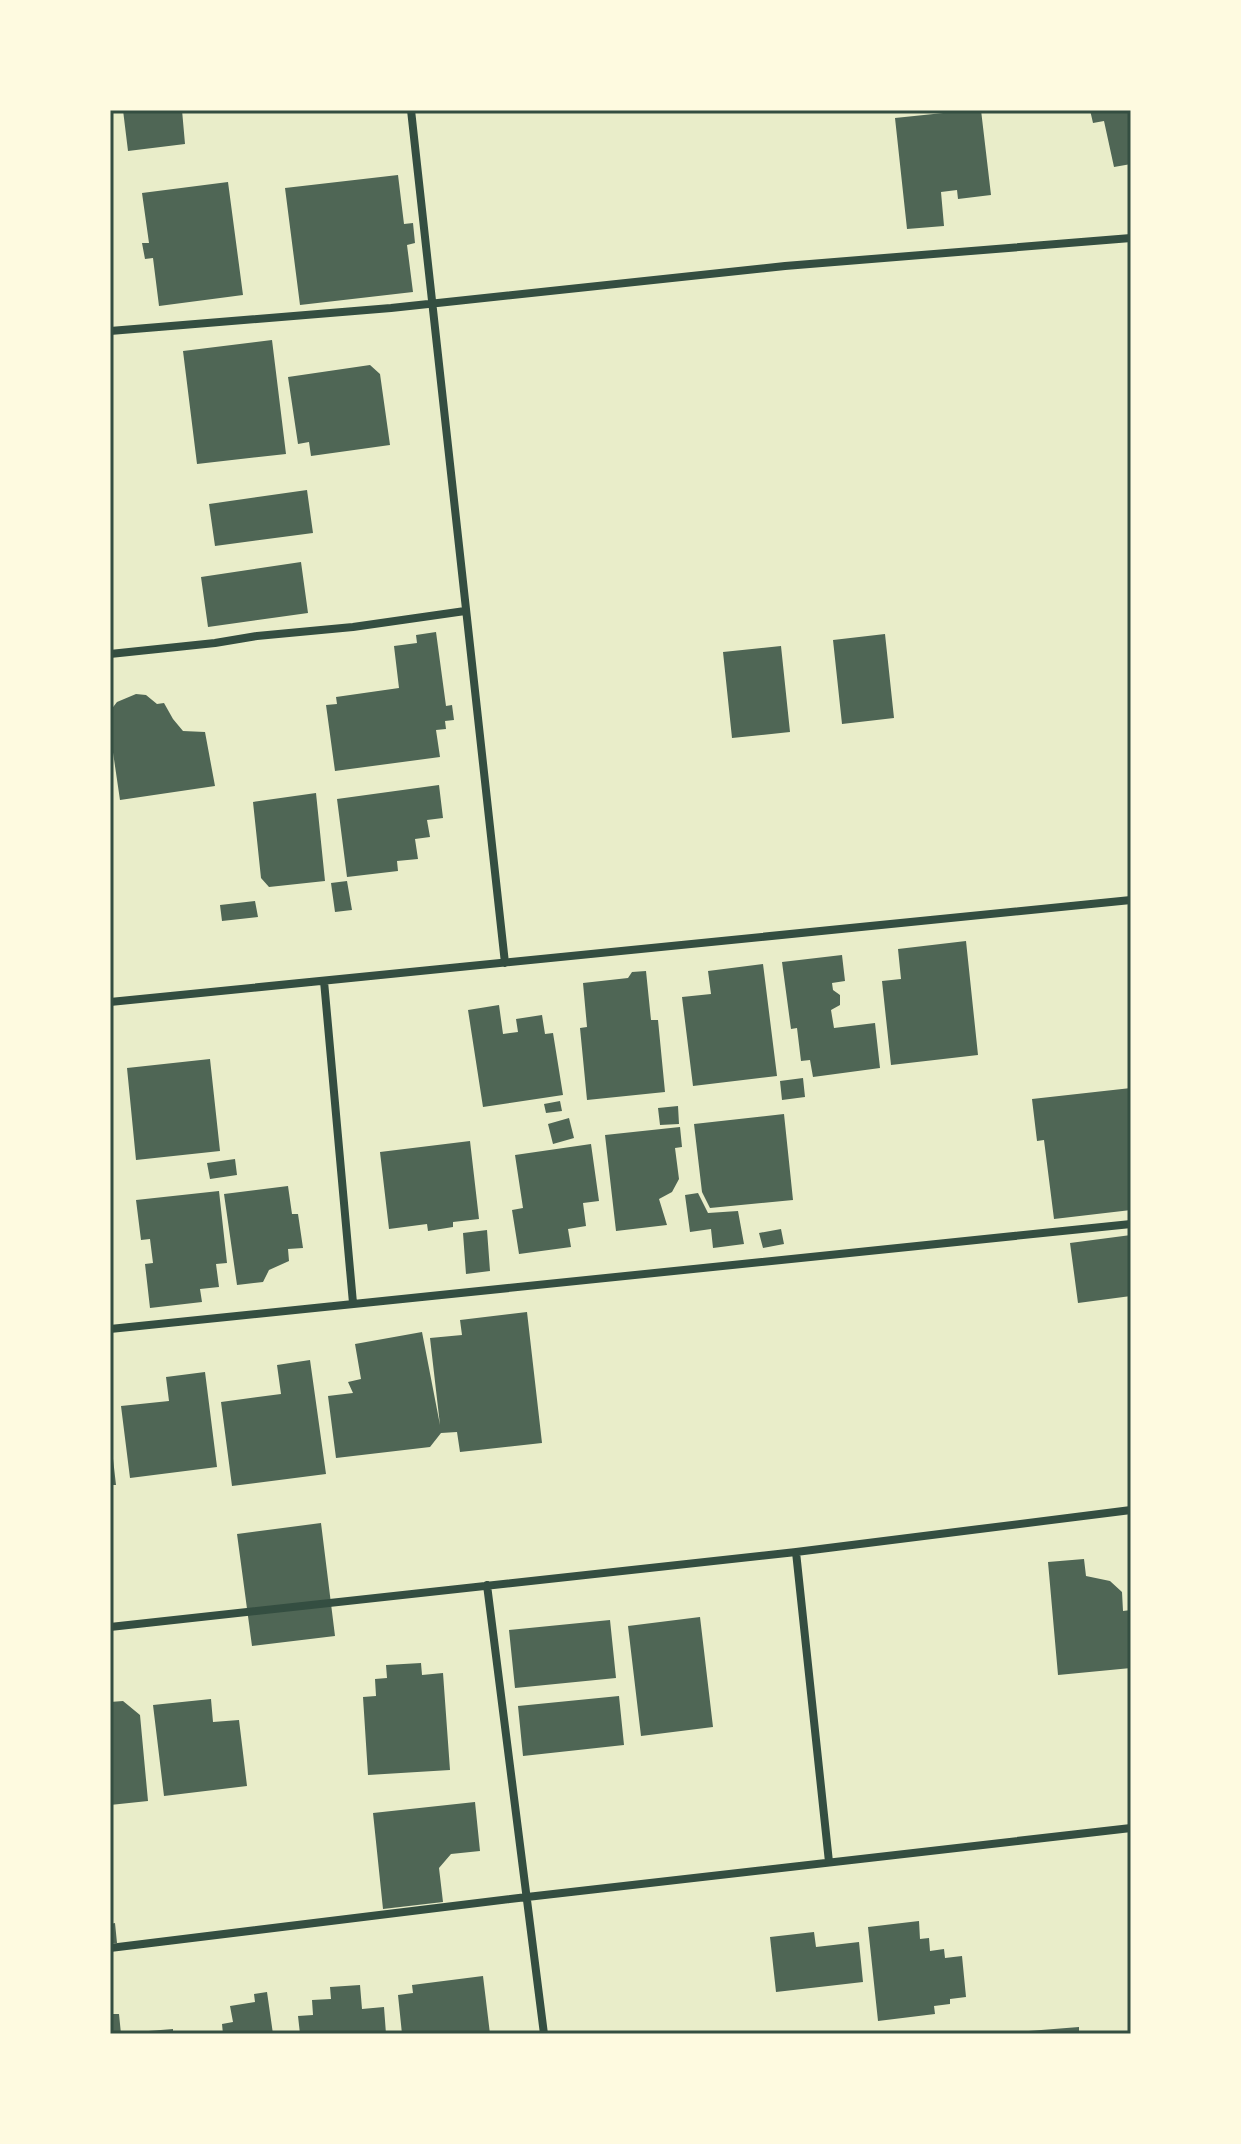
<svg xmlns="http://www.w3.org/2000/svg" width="1241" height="2144" font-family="'Source Sans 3',sans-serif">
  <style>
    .building { fill: #4f6655 }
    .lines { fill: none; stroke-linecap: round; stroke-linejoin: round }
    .minor { stroke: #344e41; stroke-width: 8 }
    .neatline { fill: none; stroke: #344e41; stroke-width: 3 }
  </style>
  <rect width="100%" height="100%" fill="#e9edc9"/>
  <path class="building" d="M123 110H182L185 144 128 151Z
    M972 110H981L991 195 958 199 957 190 941 192 944 226 907 229 895 118Z
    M1090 110H1131V164L1114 167 1104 121 1093 123Z
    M398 175 404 224 413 223 415 243 407 245 413 292 300 305 285 188Z
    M228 182 243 295 159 306 153 258 145 259 142 243H149L142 193Z
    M272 340 286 454 197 464 183 351Z
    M370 365 380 374 390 445 311 456 309 442 298 444 288 377Z
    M307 490 313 533 215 546 209 504Z
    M301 562 308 613 208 627 201 577Z
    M436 632 446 706 452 705 454 720 445 721 446 729 436 730 440 757 335 771 326 705 337 704 336 697 399 688 394 646 417 643 416 635Z
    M885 634 894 718 842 724 833 640Z
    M781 646 790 732 732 738 723 652Z
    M136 694 146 695 157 704 164 703 173 719 183 731 205 732 215 786 120 800 110 732V711L117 702Z
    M439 785 443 818 427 820 430 837 415 839 418 859 397 861 398 871 347 877 337 799Z
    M316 793 325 881 269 887 261 878 253 802Z
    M347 881 352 910 335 912 331 883Z
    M255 901 258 917 222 921 220 905Z
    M966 941 978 1055 891 1065 882 981 901 979 898 949Z
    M842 955 845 981 832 983 833 990 840 995V1005L831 1010 834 1028 875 1023 880 1068 813 1077 810 1060 801 1061 797 1028 791 1029 782 962Z
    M763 964 777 1076 693 1086 682 997 711 994 708 971Z
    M646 971 651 1020H658L665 1092 587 1100 580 1028 587 1027 583 983 628 978 632 972Z
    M499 1005 503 1034 518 1032 516 1019 542 1015 545 1034 553 1033 563 1095 483 1107 468 1010Z
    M210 1059 220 1151 136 1160 127 1068Z
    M803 1078 805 1097 782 1100 780 1081Z
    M1131 1088V1210L1054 1219 1044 1140 1037 1141 1032 1099Z
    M560 1101 562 1111 546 1113 544 1104Z
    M678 1106 679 1124 660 1125 658 1108Z
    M784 1114 793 1200 710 1208 702 1192 694 1124Z
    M569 1118 574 1138 553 1144 548 1124Z
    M680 1127 682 1147 675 1148 679 1179 672 1192 659 1199 667 1225 616 1231 605 1135Z
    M470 1141 479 1219 453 1222V1227L428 1231 427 1224 389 1229 380 1152Z
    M591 1144 599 1201 583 1203 586 1226 568 1229 571 1247 519 1254 512 1210 523 1208 515 1155Z
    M235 1159 237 1175 210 1179 207 1163Z
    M288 1186 292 1214H298L303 1248 288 1249 289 1261 269 1270 263 1282 237 1285 224 1194Z
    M219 1191 227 1263 216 1264 219 1287 200 1289 202 1302 150 1308 145 1264 153 1263 150 1239 141 1240 136 1200Z
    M698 1193 708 1213 738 1211 744 1244 713 1248 711 1229 690 1232 685 1195Z
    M781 1229 784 1244 763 1248 759 1233Z
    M487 1230 490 1271 466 1274 463 1233Z
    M1131 1235V1296L1078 1303 1070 1243Z
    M527 1312 542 1443 460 1452 457 1432 441 1433 430 1447 336 1458 328 1396 353 1393 348 1382 361 1379 355 1344 422 1332 440 1425 430 1338 462 1335 460 1320Z
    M310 1360 326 1474 232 1486 221 1402 281 1394 277 1365Z
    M205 1372 217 1467 130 1478 121 1406 169 1401 166 1377Z
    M110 1450H112L116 1485H110Z
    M321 1523 335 1636 252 1646 237 1534Z
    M1084 1559 1086 1576 1110 1581 1122 1592 1123 1611 1131 1610V1668L1058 1675 1048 1562Z
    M700 1617 713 1727 641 1736 628 1626Z
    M610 1620 616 1678 515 1688 509 1630Z
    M421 1663 422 1675 443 1673 450 1770 368 1775 363 1697 376 1696 375 1679 387 1678 386 1665Z
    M619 1696 624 1745 523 1756 518 1706Z
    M211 1699 213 1722 239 1720 247 1786 164 1796 153 1705Z
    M123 1701 140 1715 148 1801 110 1805V1702Z
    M475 1802 480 1851 451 1854 439 1868 443 1902 383 1909 373 1813Z
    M919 1921 920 1939 929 1938 930 1951 944 1949 945 1958 962 1956 966 1997 950 1999V2004L934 2006 935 2014 878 2021 868 1927Z
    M115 1923 117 1943 110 1944V1924Z
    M814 1932 816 1947 859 1942 863 1982 776 1992 770 1937Z
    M483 1976 490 2034H402L398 1995 413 1993 412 1985Z
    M360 1985 362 2009 384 2007 386 2034H300L298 2016 313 2015 312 2000 331 1999 330 1987Z
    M267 1992 273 2034H223L222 2024 233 2022 230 2006 255 2002 254 1994Z
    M110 2014H119L121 2034H110Z
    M1079 2027V2034H1016L1015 2032Z
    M173 2029V2034H137L136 2032Z"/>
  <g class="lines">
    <path class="minor" d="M411 110 505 963
      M110 331 391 308 785 266 1131 238
      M110 654 215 643 257 636 353 627 465 611
      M324 981 353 1303
      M110 1002 1131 900
      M110 1329 1131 1224
      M796 1552 829 1862
      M487 1585 544 2034
      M110 1627 796 1552 1131 1510
      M110 1948 527 1897 1131 1828"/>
  </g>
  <rect width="1241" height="2144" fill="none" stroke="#fefae0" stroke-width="224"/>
  <rect x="112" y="112" width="1017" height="1920" class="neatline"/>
</svg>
